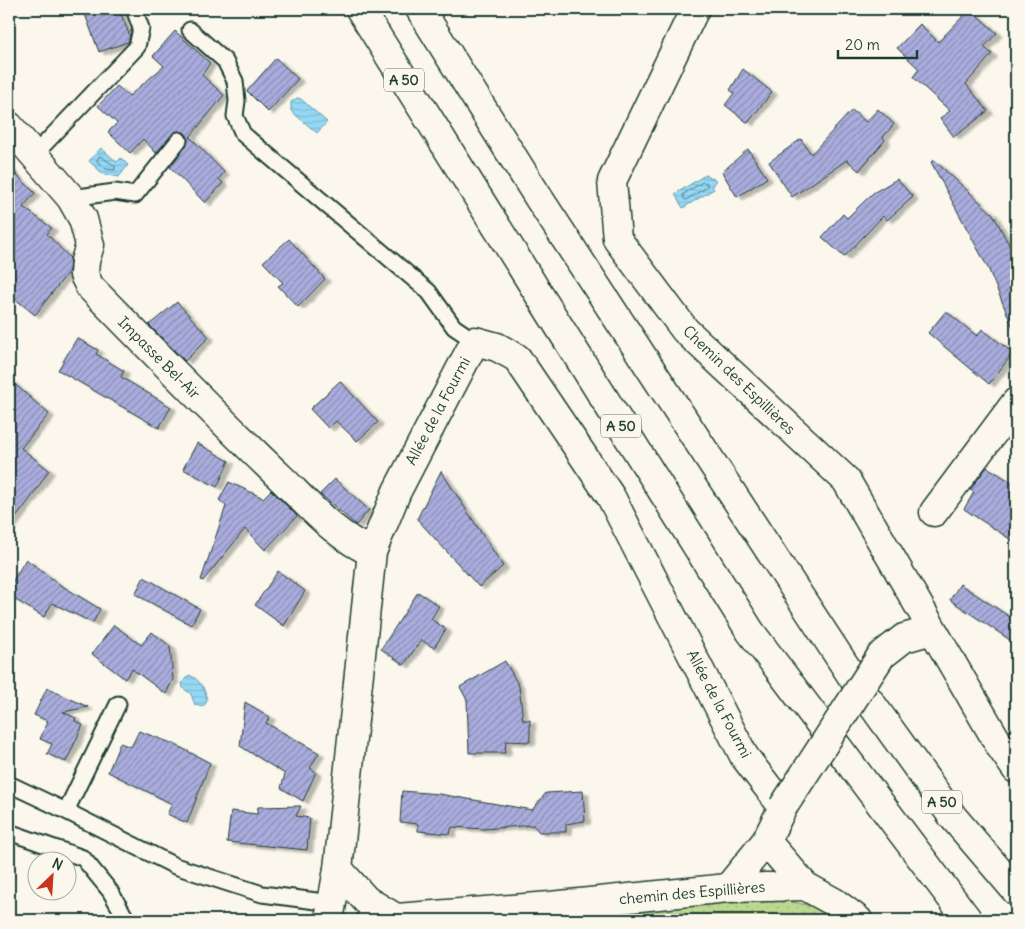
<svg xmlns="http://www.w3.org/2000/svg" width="1025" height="929" font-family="Delius,sans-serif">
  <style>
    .park { fill: url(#park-dots); stroke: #6e8a62 }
    .water { fill: url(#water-rules); stroke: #669aa8 }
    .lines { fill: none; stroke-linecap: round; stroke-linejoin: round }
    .shore { stroke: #4e7b82; stroke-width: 1 }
    .building { fill: url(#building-hatch); stroke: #1f3d34; filter: url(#shadow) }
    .service-casing { stroke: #1f3d34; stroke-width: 19 }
    .minor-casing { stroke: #1f3d34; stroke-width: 31 }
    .tertiary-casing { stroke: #1f3d34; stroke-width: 31 }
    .motorway-casing { stroke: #1f3d34; stroke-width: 31 }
    .service { stroke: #fbf7ec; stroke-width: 15 }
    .minor { stroke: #fbf7ec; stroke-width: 28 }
    .tertiary { stroke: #fbf7ec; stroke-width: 28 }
    .motorway { stroke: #fbf7ec; stroke-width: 28 }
    .tertiary-bridge-casing { stroke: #1f3d34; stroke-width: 31; stroke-linecap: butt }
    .tertiary-bridge { stroke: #fbf7ec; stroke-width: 28 }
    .labels { text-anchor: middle; stroke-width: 4; stroke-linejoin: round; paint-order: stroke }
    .shield { fill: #fbf7ec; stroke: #61756b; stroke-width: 1 }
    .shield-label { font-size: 14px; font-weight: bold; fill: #1f3d34 }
    .street-label { font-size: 15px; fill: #1f3d34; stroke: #fbf7ec }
  </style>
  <defs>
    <pattern id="park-dots" width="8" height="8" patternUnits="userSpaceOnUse" patternTransform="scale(1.25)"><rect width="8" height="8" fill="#bdd890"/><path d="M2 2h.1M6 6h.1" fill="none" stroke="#a2ba7d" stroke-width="1.8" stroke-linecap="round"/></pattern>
    <pattern id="water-rules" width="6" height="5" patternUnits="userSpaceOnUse" patternTransform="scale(1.25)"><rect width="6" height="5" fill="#95d8f6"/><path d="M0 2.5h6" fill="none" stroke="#80bad4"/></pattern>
    <pattern id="building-hatch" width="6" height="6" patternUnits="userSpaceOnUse" patternTransform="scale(1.25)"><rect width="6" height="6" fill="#aaacdd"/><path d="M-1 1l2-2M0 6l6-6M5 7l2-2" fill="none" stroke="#8a8db4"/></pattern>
    <filter id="shadow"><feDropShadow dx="5.5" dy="3" stdDeviation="1" flood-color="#0004"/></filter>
  </defs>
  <rect width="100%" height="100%" fill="#fbf7ec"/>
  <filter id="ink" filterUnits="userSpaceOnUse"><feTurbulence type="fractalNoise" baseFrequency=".02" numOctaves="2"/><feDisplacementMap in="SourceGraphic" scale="10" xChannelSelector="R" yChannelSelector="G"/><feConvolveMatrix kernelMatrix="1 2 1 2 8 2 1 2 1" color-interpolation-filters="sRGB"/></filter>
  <g filter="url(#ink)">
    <path class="park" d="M764 898C791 902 819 904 842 920H527Z"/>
    <path class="water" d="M297 98 301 99 327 122 317 133 291 111V102Z
      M101 148 117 162 121 158 128 165 119 177 103 174 89 161Z
      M705 175 716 180 712 186 714 189 683 208 675 194Z
      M189 675C200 679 206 690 207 701L203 707 195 705 191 694 183 688 182 682Z"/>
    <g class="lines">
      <path class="shore" d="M100 156 115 166V170L106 169 97 161Z
        M703 182 707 183V187L686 200 684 199 683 195Z"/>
    </g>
    <path class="building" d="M83 9H119L130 36 128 42 99 52Z
      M970 9 997 33 984 47 992 54 966 84 988 111 954 137 940 118 950 111 913 77 919 69 897 48 920 24 938 42Z
      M175 31 210 63 202 75 224 95 190 137 224 172 219 179 223 183 205 203 170 167 187 145 188 137 185 133 175 132 156 153 143 139 130 153 108 132 117 123 98 106 117 86 129 96 164 66 153 56Z
      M276 58 298 79 268 112 247 91Z
      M743 69 772 92 748 123 725 105 734 93 730 90Z
      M878 109 894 124 883 137 885 140 859 171 847 160 792 197 769 162 801 139 811 154 852 110 866 122Z
      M748 149 767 178 737 197 722 172Z
      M934 160 993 214 1016 258V335L988 268 931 162Z
      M9 167 35 193 23 207 52 228 47 234 70 258 69 271 35 315 9 294Z
      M897 179 913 197 887 220 883 216 844 257 822 237 843 214 847 218 873 193Z
      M289 239 325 279 298 307 278 286 283 283 263 262Z
      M177 302 209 337 185 361 149 325Z
      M946 311 977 336 982 329 1013 353 989 384 928 333Z
      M77 338 98 350 96 354 124 371 121 377 171 407 159 428 58 370Z
      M9 379 49 414 21 448 49 470 33 495 9 527Z
      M340 381 378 422 357 441 336 421 328 428 310 409Z
      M197 443 229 461 217 487 183 469Z
      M987 467 1016 485V543L964 509 974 492 970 490Z
      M441 471 503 566 479 587 417 519Z
      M335 479 369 510 356 525 320 494Z
      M229 482 263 498 271 490 297 516 265 550 245 529 203 581 201 580 226 506 219 500Z
      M26 559 59 584 100 609 93 623 52 603 44 617 9 596V587Z
      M278 571 305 591 284 626 255 605Z
      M144 577 200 609 191 625 135 594Z
      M960 584 1016 621V644L950 600Z
      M418 592 439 606 431 619 446 629 434 648 421 640 404 665 381 649Z
      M114 625 141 645 152 632 170 646 173 679 166 694 132 669 125 679 92 654Z
      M505 661 519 686 523 720H530V742L506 741 505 753H469L467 700 460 687Z
      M47 688 88 707 63 712 76 718 75 721 83 725 66 762 47 754 52 744 40 739 48 721 34 715Z
      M245 702 270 717 266 723 319 753 310 768 316 772 303 801 281 788 285 774 240 746Z
      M139 731 174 744 210 763 187 823 167 814 172 804 108 772 120 743 131 747Z
      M402 791 439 794 532 810 546 793 583 791 585 821 566 824V832H539L533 825 484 829 452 827 450 834 418 831V824L400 822Z
      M301 806 296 816 310 818 307 850 227 842 231 811 257 814 258 807Z"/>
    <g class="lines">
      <defs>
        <path id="service" d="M190 30 225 61 235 81 237 101 235 116 243 134 429 292 454 327 475 341
          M34 155 137 47 141 28 134 9
          M71 198 115 192 135 195 179 140
          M118 704 66 811 175 866 262 894 332 903
          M9 784 66 811
          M9 832 83 858 110 891 127 920"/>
        <path id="minor" d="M9 126 71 198 83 219 90 245 85 261 84 275 90 287C153 351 216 416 281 478 309 505 336 537 372 552
          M934 512 1016 402
          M329 920 338 869 372 552 397 491 475 341 497 347 517 358 611 497 744 756 783 807"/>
        <path id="tertiary" d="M695 9 612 181 617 239 685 330 846 480 1000 746 1016 769
          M881 656 904 638 932 630
          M766 841 805 886 834 902 858 920
          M338 869 366 900 396 918
          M728 888 766 841 783 807
          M371 920 550 906 728 888 805 886"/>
        <path id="motorway" d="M360 9 750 631 968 920
          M420 9 540 200 855 681 953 817 1016 891"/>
      </defs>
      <use href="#service" class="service-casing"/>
      <use href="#minor" class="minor-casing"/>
      <use href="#tertiary" class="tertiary-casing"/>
      <use href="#motorway" class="motorway-casing"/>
      <use href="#service" class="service"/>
      <use href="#minor" class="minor"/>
      <use href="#tertiary" class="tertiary"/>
      <use href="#motorway" class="motorway"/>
      <defs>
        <path id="tertiary-bridge" d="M783 807 881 656"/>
      </defs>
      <use href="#tertiary-bridge" class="tertiary-bridge-casing"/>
      <use href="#tertiary-bridge" class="tertiary-bridge"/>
    </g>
  </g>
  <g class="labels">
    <g class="shield">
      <rect x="384" y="68.5" width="40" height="23" rx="4"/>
      <rect x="601" y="414.5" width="40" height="23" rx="4"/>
      <rect x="922" y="790.5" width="40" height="23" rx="4"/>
    </g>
    <g class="shield-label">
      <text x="404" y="85">A 50</text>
      <text x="621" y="431">A 50</text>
      <text x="942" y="807">A 50</text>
    </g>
    <g class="street-label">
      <text transform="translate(159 358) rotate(45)" y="5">Impasse Bel-Air</text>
      <text transform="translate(739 380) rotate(44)" y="5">Chemin des Espillières</text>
      <text transform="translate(438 411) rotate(-62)" y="5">Allée de la Fourmi</text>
      <text transform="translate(719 704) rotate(62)" y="5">Allée de la Fourmi</text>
      <text transform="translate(692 893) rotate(-5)" y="5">chemin des Espillières</text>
    </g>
  </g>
  <rect width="1025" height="929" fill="none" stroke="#fbf7ec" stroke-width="30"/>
  <rect x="15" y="15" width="995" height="899" fill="none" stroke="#1f3d34" stroke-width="2" filter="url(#ink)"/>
  <g transform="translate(52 876) rotate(25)"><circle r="24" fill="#fbf7ec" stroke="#a3ada2"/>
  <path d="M0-4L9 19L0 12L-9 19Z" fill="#c8321e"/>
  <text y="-8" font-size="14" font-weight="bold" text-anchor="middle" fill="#1f3d34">N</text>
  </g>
  <path d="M838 50v8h79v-8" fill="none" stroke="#1f3d34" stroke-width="2.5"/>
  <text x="845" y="50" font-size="15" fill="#1f3d34" stroke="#fbf7ec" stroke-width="4" paint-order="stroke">20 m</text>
</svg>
